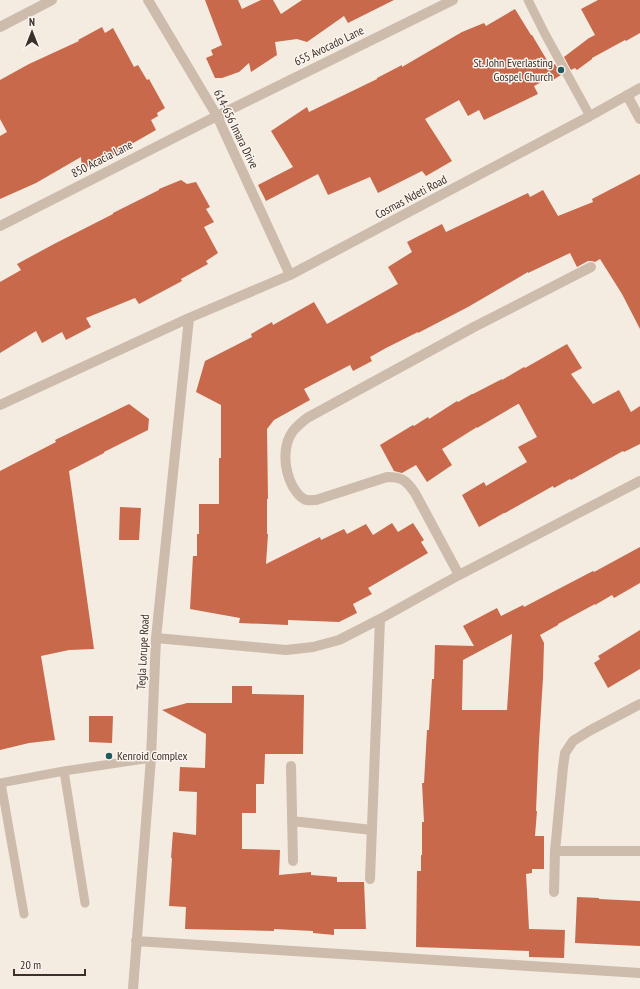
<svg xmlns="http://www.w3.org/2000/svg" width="640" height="989" font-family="'PT Sans Narrow',sans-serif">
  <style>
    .building { fill: #c8694b; fill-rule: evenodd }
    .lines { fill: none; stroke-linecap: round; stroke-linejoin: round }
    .lane { stroke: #cdbbac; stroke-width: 9 }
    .street { stroke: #cdbbac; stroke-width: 10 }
    .poi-dot { fill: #1f5a5e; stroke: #fbf5ee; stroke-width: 1.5 }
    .labels { text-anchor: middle; stroke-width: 3; stroke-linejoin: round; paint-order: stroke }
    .street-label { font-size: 12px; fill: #3b302b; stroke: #fbf5ee }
    .poi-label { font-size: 12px; fill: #3b302b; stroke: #fbf5ee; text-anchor: end }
  </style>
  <rect width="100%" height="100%" fill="#f4ebe1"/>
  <path class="building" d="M205 0H238L242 9 261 0H273L281 14 302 0H394L348 23 344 16 307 42 297 39 275 42 277 55 251 72 249 63 239 72 222 78H215L206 58 213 55 211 50 222 45Z
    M598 0H640V33L626 41 625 40 592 58V59L577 70 575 68 571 70 564 57 589 38 595 35 581 9Z
    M515 9 531 35H532L551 67 555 64 561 75 553 80 551 77 534 86 538 94 484 120 479 110 468 116 459 100 425 119 452 161 426 176 422 171 378 193 370 177 328 195 318 174 266 201 258 185 293 167 271 131 307 107 309 112 377 79V78L402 65V67L462 32 484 23 486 26Z
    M102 27 105 33 113 28 134 67 138 65 147 80 149 79 165 108 157 113 158 116 151 120 156 130 114 154V155L82 170 81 157 36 183 0 199V136L7 132 0 119V80L29 64 79 41 78 40Z
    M640 174V329L622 294 600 259 595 262 592 261H588L577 267 570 253 528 273V272L468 307 418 333V332L386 348 370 357 372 361 353 371 350 365 304 389 310 400 274 420 267 429 268 499H267V534H268L266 564 320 537 321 540 344 529 347 534 366 524 373 535 392 523 398 532 413 523 424 540 421 542 428 553 368 588 372 594 353 604 357 613 339 622 288 620V625L239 623 240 618 190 609 193 556H197V534H199V504H219V458H221V405L196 392 205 361 252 337 251 334 272 322 273 325 314 302 327 324 398 284 388 267 412 252 407 242 442 224 446 232 528 193 530 197 543 190 558 216 593 202 592 199Z
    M181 180 187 184 196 182 210 207 206 209 214 222 204 227 218 253 206 261 208 264 181 279 182 281 139 304 135 298 86 318 91 327 66 340 62 332 42 343 36 331 0 353V282L21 270 17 264 54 244 113 214V213L159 190V189Z
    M567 344 582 368 571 374 593 404 619 390 631 412 640 406V444L624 452 623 451 571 480 570 479 554 488 553 486 505 513H504L479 527 462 495 484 482 486 486 527 462 518 447 537 437 519 404H518L477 428V427L442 449 452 465 427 482 416 465 402 473 394 471 380 445 413 425 414 426 428 417 429 419 457 401 458 402 472 394H473L502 379V380L524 367 525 368Z
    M129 404 149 419 148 430 104 452V453L69 471 94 649 69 650 41 656 55 740 29 743 0 750V471L56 442 55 440Z
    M120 507 141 508 139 540H119Z
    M640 547V583L614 598 612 595 595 605V604L558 624V625L540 635 544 643 543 678 539 742 536 811H537L535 836H544V869H532V873L526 874 529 929 565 930 564 958 529 957V951L416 947 417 871H421V855H422V822H424L422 783H424L427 730H429L432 679H434L435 645 474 646 463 626 497 608 501 616 523 605 524 607 593 571 594 572ZM512 634 507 710H462L463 660Z
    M640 630V669L608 688 594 663 600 659 598 656Z
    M232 686H252V694L304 695 303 754H265L264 784H256V813H242V849L280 850 279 875 311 872V875L337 877V882H364L366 929H334V935L313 933V931L274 929V931L185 929 186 907 169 906 172 858H171L173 832 196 835 197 792 179 791 180 767 205 768 206 734 162 710 187 703H232Z
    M89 716H113L112 743 89 742Z
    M577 897 599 898V899L640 901V946L575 943Z"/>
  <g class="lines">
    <path class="lane" d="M528 0 545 34 590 116
      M64 771 85 903
      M0 783 64 771 151 758
      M1 783 24 914"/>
    <path class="street" d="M148 0 217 116 290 275
      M0 27 52 0
      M627 95 640 119
      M0 226 217 116 453 0
      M0 405 189 318 290 275 590 116 640 88
      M459 575 415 493C406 480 402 477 387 477L316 500C313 500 307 501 304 499 298 496 295 490 292 485 284 469 282 446 293 431 297 426 302 422 307 418L474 327 591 267
      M156 638 286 650 313 647 339 640 380 619 459 575 640 481
      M291 766 293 861
      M292 821 372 830
      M555 851H640
      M370 879 380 619
      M554 892 555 851 563 767 565 753 573 741 589 731 640 704
      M136 941 640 973
      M133 989 151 758 156 638 189 318"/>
  </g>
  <g class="poi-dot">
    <circle cx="561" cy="70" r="4"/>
    <circle cx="109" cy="756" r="4"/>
  </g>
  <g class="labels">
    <g class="street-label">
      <text transform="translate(329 46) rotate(-26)" y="4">655 Avocado Lane</text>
      <text transform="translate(236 129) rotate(64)" y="4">614-656 Imara Drive</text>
      <text transform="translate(102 159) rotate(-27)" y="4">850 Acacia Lane</text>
      <text transform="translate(411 197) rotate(-28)" y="4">Cosmas Ndeti Road</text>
      <text transform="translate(143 652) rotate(-87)" y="4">Tegla Lorupe Road</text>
    </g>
    <g class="poi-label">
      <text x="553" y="67">St. John Everlasting<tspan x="553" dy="14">Gospel Church</tspan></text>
      <text x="117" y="760" text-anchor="start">Kenroid Complex</text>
    </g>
  </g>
  <g transform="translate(32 32)" stroke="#fbf5ee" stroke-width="3" paint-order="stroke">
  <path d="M0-3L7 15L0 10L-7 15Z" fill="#3b302b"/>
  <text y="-6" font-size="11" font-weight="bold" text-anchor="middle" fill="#3b302b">N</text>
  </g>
  <path d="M14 969v6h71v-6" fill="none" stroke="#3b302b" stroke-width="2"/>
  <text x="20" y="969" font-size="12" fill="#3b302b" stroke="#fbf5ee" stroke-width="3" paint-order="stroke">20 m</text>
</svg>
